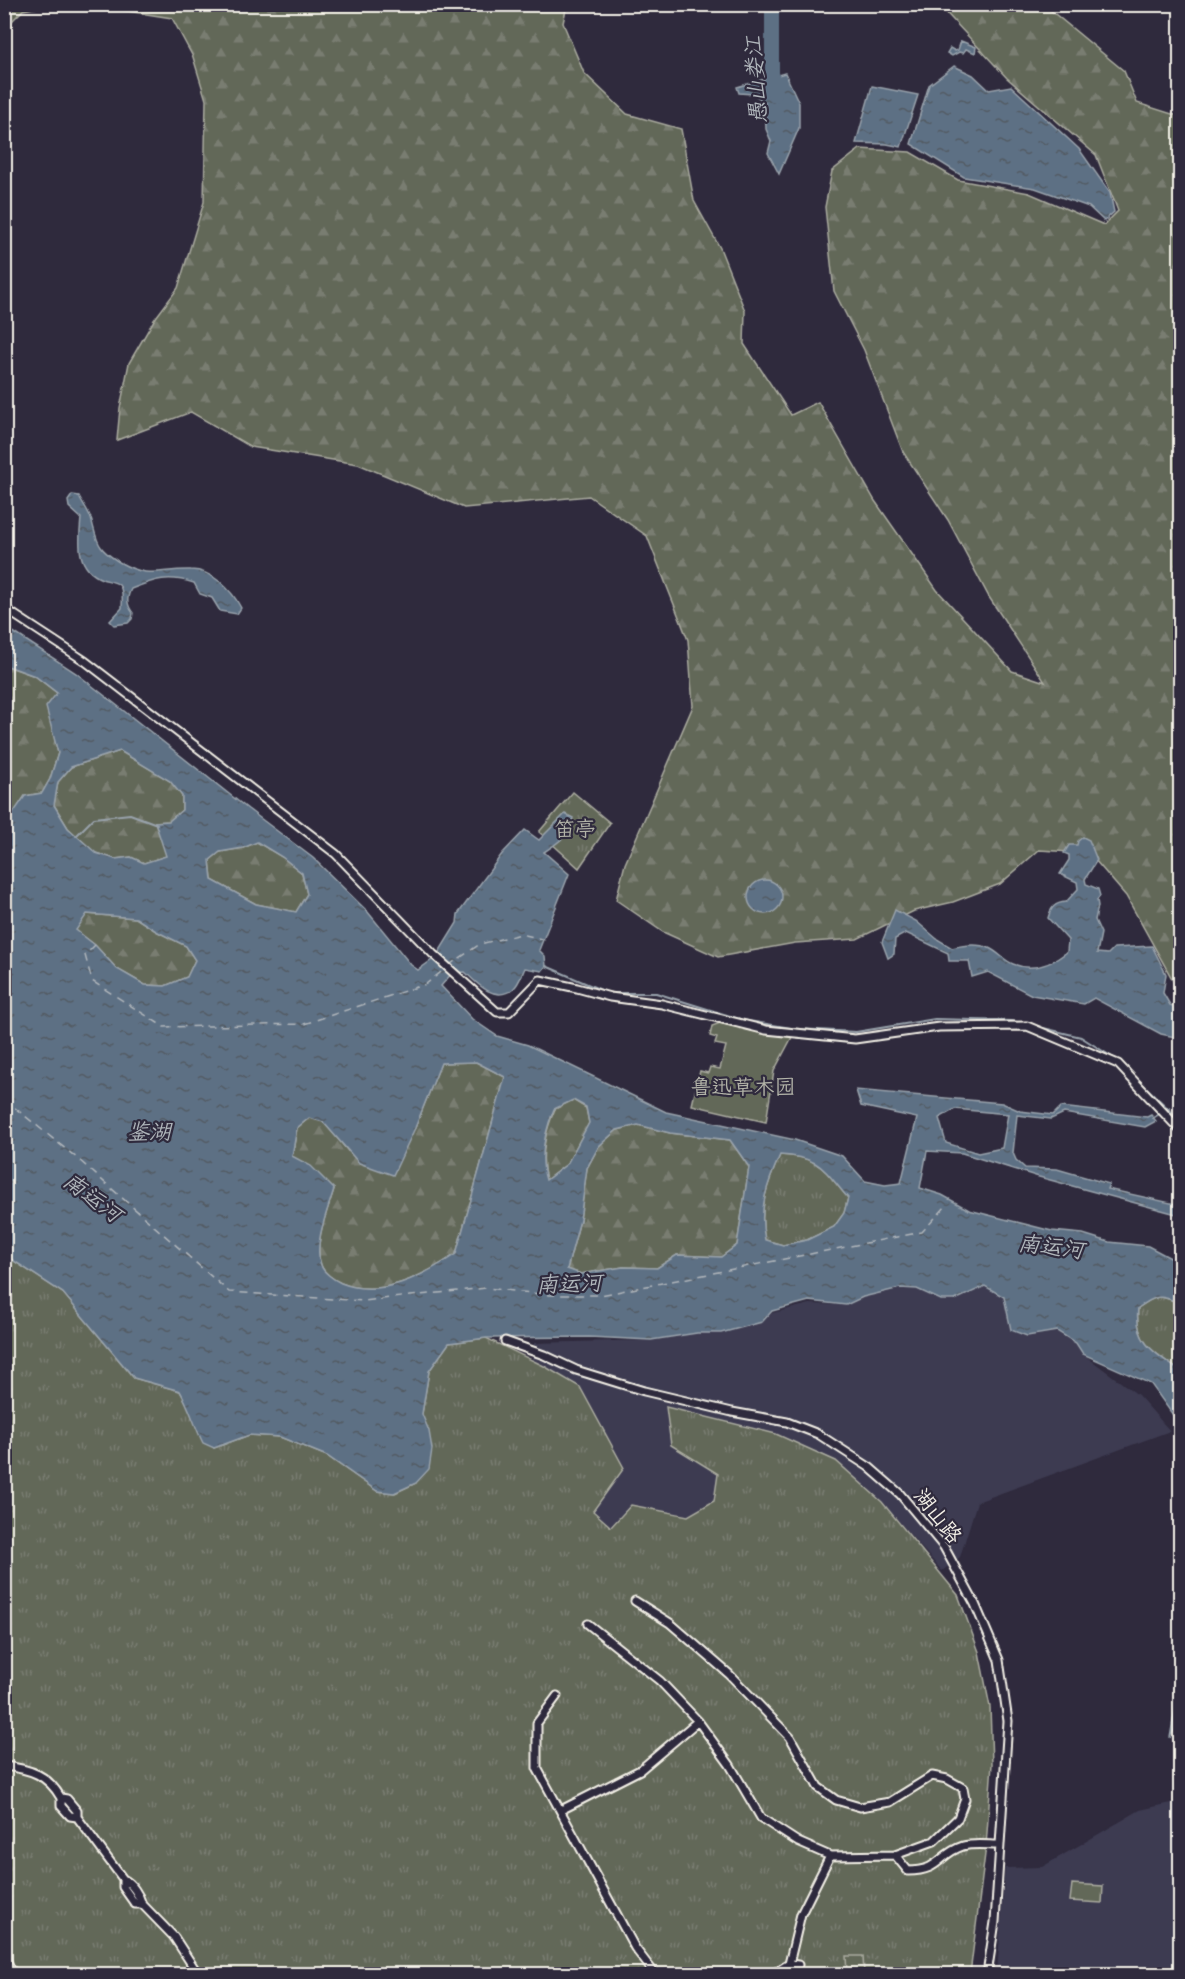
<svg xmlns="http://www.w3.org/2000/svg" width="1185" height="1979" font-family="'Gochi Hand','LXGW WenKai TC',sans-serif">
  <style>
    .built { fill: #3d3b51 }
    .grass { fill: url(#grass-tufts); stroke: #abaca0; stroke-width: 1.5 }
    .forest { fill: url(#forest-firs); stroke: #abaca0; stroke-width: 1.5 }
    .garden { fill: #626759; stroke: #abaca0; stroke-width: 1.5 }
    .water { fill: url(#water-ripples); stroke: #99a3ac; stroke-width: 1.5; fill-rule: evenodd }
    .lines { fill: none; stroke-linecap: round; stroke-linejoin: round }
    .stream { stroke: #99a3ac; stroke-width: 2 }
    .river { stroke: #5d6f84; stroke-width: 14 }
    .ferry { stroke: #b0b6bb; stroke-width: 1.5; stroke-dasharray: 8 6; stroke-linecap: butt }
    .street-casing { stroke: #f4f1e8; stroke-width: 11 }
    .street { stroke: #2f2a3d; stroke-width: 7 }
    .labels { text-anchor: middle; stroke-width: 4.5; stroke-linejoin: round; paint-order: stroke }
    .park-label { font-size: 21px; fill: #b2b3a8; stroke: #2f2a3d }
    .street-label { font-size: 21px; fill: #f4f1e8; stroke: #2f2a3d }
    .water-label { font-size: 22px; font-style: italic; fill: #b0b6bb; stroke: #2f2a3d }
  </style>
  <defs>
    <pattern id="grass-tufts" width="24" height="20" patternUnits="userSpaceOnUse" patternTransform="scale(1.5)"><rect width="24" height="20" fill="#626759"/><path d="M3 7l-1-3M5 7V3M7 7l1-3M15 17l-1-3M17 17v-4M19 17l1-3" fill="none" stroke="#797d71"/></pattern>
    <pattern id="forest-firs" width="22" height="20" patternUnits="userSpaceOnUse" patternTransform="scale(1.5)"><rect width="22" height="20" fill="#626759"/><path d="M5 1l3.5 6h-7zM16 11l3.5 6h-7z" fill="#797d71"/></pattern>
    <pattern id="water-ripples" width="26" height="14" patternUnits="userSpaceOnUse" patternTransform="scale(1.5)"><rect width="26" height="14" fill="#5d6f84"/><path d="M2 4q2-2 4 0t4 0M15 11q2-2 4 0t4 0" fill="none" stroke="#525a62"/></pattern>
  </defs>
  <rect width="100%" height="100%" fill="#2f2a3d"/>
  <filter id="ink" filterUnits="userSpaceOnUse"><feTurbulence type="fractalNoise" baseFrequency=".0167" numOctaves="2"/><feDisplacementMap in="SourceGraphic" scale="12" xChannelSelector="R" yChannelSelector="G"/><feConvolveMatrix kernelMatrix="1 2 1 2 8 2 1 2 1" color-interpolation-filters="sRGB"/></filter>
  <g filter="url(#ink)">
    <path class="built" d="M985 1286 1004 1296 1027 1336 1057 1331 1076 1343 1083 1354 1138 1395 1170 1431 977 1502 960 1557 942 1571 882 1502 836 1461 671 1445 718 1474 714 1501 688 1516 632 1505 611 1528 593 1511 531 1368 534 1343 651 1340 697 1333H721L762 1322 772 1313 810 1304 846 1305 863 1297 900 1288 917 1289 941 1300H955Z
      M1180 1801V1974H997L1005 1868 1042 1867 1140 1810Z"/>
    <path class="grass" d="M573 792 610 823 579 868 539 832Z
      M780 1155C821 1157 823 1169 848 1198L844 1213 834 1227 807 1240 783 1245 765 1240C758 1208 767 1184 780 1155Z
      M4 1257 11 1259 63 1293 134 1378 180 1391 214 1448 249 1435 280 1437 327 1456 377 1491 395 1493 416 1483 422 1414 429 1371 449 1343 486 1338 544 1366 580 1387 624 1468 593 1511 611 1527 631 1505 688 1516 714 1501 718 1474 671 1445 666 1407 776 1434 836 1461 882 1502 958 1595 979 1652 990 1707 992 1764 986 1846 970 1974H5Z
      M1160 1296 1180 1303V1371C1155 1353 1134 1343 1138 1308L1150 1300Z"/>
    <path class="forest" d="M5 4H50V5L23 10 5 28Z
      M89 5H567L563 23 584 73 627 114 681 129 694 201 720 248 745 311 744 344 791 415 818 402 875 501 937 590 1012 671 1045 682 989 597 948 520 903 452 864 350 834 291 825 207 832 171 860 149 910 152 958 180 1029 193 1104 225 1118 211 1096 155 1007 78 939 5H1044L1124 71 1137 103 1175 115H1180V993L1126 896 1089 853 1039 850 1000 884 953 902 914 911 857 939 795 943 718 957 663 932 616 900 625 864 693 706 688 640 647 536 589 496 464 508 358 464 251 447 191 412 117 440 120 408 129 363 154 320 178 288 204 202 206 100 193 57 172 18Z
      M4 665 35 676 57 693 55 740 58 753 50 779 42 793 25 796 12 816 5 813Z
      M120 751 170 781 182 796V810L169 821 155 822 167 856 144 863 131 857 115 859 95 853 68 828 54 805 58 782 71 767Z
      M257 842 282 857 302 873 307 894 296 912 256 904 212 880 210 860 220 852 243 848Z
      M86 914 136 918 156 931 186 946 195 960 187 977 165 986 145 985 117 969 95 945 75 930Z
      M476 1062 505 1077 456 1254C423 1276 381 1299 341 1283 334 1280 323 1272 321 1265 313 1244 328 1209 334 1189L292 1157 297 1128 309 1118 323 1121 348 1151 415 1128 441 1063Z
      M573 1100 586 1108 589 1123 567 1164 546 1180C540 1157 545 1131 555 1109Z
      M638 1125 670 1133 730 1140 749 1167 737 1245 721 1257 677 1255 657 1268 623 1267 581 1274 567 1269 580 1220 587 1168 599 1146 617 1130Z"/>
    <path class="garden" d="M720 1023 767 1034 792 1037 774 1071 766 1122 692 1105 700 1071 708 1073 710 1067 720 1069 726 1046 715 1044 717 1038 710 1036 712 1026Z
      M1072 1884 1103 1886 1102 1903 1070 1901Z
      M846 1956H863L864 1974H847Z"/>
    <path class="water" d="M961 41 976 47 975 53 966 49 963 53 959 52 952 56 947 53 950 48 955 51 958 50Z
      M954 66 973 75 989 90 1011 86 1079 149 1110 193 1114 212 1104 221 1089 207 1035 188 964 177 911 144 929 85Z
      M785 73 799 103V128L779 174 768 153 771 141 766 129 765 102 753 94 739 93 737 87Z
      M872 86 918 95 901 147 887 144 856 143Z
      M72 495 79 496C82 502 87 509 90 516 94 526 95 539 101 547 105 553 113 558 119 562 151 580 159 569 191 570 212 570 232 590 241 608L237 614 220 611 212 598 200 594 194 583C168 575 156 579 131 589 126 599 127 605 133 613L132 619 128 623 114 625 110 621 122 608C122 602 124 590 119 585 115 581 107 581 102 579 75 568 79 542 81 518L69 507 68 501Z
      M4 626 76 673 248 809 313 858 367 911 411 965 418 970 436 957 457 923 458 914 502 854 525 830 539 840 565 814 573 818C567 837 561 841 544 852L569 874 539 950 545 956 546 966 542 971 525 968C522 974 519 984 513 989 495 1003 477 984 465 972L452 973 441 986 472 1019 497 1036 528 1045 666 1112 795 1140 842 1156 865 1181 885 1185 901 1183 917 1118 861 1106 856 1090 1002 1103 1020 1111 1053 1115 1061 1107 1147 1117 1151 1115 1156 1121 1145 1127 1064 1113 1051 1119 1017 1115 1013 1153 1016 1160 1025 1168 1057 1169 1109 1184 1107 1189 1180 1205V1215L1039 1177 962 1153 927 1151 920 1188 942 1195 969 1210 1052 1231 1083 1234 1109 1242 1148 1246 1180 1263V1303C1159 1295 1158 1294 1138 1308 1134 1343 1155 1353 1180 1371V1425L1151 1384 1083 1354 1076 1343 1057 1331 1027 1336 1011 1330 1004 1297 985 1286 955 1300H941L917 1289 900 1288 863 1297 846 1305 809 1301 772 1311 762 1322 721 1333H697L651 1340 589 1337 486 1338 449 1343 429 1371 422 1414 429 1431 432 1449 429 1469 416 1483 394 1493 377 1491 327 1456 280 1437 249 1435 214 1448 203 1443C194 1425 190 1408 180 1391L134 1378 63 1293 11 1259 5 1257V813L12 815 25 796 42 793 50 779 58 753 46 707 57 693 35 676 5 665ZM120 751 170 781 182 796V810L169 821 155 822 166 856 144 863 131 857 115 859 96 853 68 828 54 805 58 782 71 767ZM257 842 282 857 302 873 307 894 296 912 256 904 212 880 210 860 220 852 243 848ZM87 914 136 918 156 931 186 946 195 960 187 977 165 986 145 985 117 969 95 945 76 930ZM476 1062 505 1077 456 1254C423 1276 381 1299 341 1283 334 1280 323 1272 321 1265 313 1245 328 1209 334 1189L311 1166 292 1156 297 1128 309 1118 323 1122 359 1163 393 1175 415 1128 441 1063ZM573 1100 586 1107 589 1123 567 1164 546 1180C539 1157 545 1131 554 1109ZM955 1109 1008 1114 1002 1148 978 1153 946 1143 939 1118ZM638 1125 670 1133 730 1140 749 1167 737 1245 721 1257 677 1255 657 1268 623 1267 581 1274 567 1269 580 1220 587 1168 599 1146 617 1130ZM780 1155C821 1157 823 1169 848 1198L844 1213 834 1227 807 1240 783 1245 765 1240C758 1208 767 1184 780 1155Z
      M1083 837 1089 840 1097 860 1085 879 1086 884 1098 889 1100 896 1097 900 1098 906 1095 920 1101 933 1097 953 1108 954 1114 948 1152 946 1166 974 1163 993 1170 1005 1180 1008V1038L1161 1034 1094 998 1084 1004 1032 995 988 972 972 977 969 961H949L948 953 906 933 895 939 894 954 888 958 882 942 895 910 916 921 937 939 952 948C964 945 977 943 989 948 998 952 1005 961 1013 964 1033 972 1052 964 1067 952L1068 940 1048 918C1051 907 1055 903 1066 902L1078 889 1077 882 1060 874 1069 860V855L1064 853 1069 845H1077L1078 841Z
      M748 897a17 17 0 1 1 34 0a17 17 0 1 1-34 0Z
      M1180 1680V1719L1170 1738Z"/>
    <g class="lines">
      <path class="stream" d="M76 836 94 818 130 814 157 824
        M546 966 608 993H656L743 1020 797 1029 856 1032 935 1019 1012 1021 1021 1023
        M1035 1026 1081 1037 1120 1062
        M1126 1068 1180 1120
        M1153 1118 1169 1108"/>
      <path class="river" d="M772 4V86L775 95"/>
      <path class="ferry" d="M95 945 85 955 92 981 164 1027 304 1024 426 984 445 969
        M448 966 480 944 521 934 550 941
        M4 1099 78 1159 229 1292 363 1301 486 1288 550 1295H601L922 1232 947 1205"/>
      <defs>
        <path id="street" d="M4 608 85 661 336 854 433 954 497 1012H509L540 980 577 988 610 997 662 1004 766 1030 855 1039 939 1027 1027 1026 1118 1064 1180 1130
          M505 1341 544 1355 576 1370 644 1391 732 1412 787 1422 818 1434 869 1467 900 1494 944 1547 975 1604 999 1660 1008 1721 995 1922 987 1974
          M588 1624 660 1681 698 1721 730 1765 761 1818 798 1842 830 1856 895 1855 934 1841 958 1818 965 1799 963 1788 947 1779 932 1776 890 1802 860 1807 836 1800 818 1787 790 1737 729 1674 670 1623 635 1601
          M557 1696 537 1723V1768L635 1948 655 1974
          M4 1766C31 1769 48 1775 61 1798
          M561 1810 640 1770 698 1721
          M77 1817 70 1816 61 1806V1798L67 1799 77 1811V1817L123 1879
          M895 1855 908 1871C941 1871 938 1854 963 1846 973 1843 989 1845 1000 1845
          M142 1904H135L123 1887V1879C132 1883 139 1895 142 1904L174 1937 198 1974
          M4 1955 13 1974
          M789 1964 798 1965
          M773 1974 789 1964 801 1914 830 1856"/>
      </defs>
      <use href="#street" class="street-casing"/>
      <use href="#street" class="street"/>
    </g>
  </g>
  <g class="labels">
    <g class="park-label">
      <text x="575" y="836">笛亭</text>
      <text x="743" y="1094">鲁迅草木园</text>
    </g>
    <g class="street-label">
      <text transform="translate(938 1516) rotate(52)" y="7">湖山路</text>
    </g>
    <g class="water-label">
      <text transform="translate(755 80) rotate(-94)" y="8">愚山娄江</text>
      <text x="149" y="1139">鉴湖</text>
      <text transform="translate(93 1197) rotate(37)" y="8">南运河</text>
      <text transform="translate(1051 1246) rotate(7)" y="8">南运河</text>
      <text transform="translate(569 1283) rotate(-2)" y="8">南运河</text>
    </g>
  </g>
  <rect width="1185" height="1979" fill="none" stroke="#2f2a3d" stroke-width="24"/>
  <rect x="12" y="12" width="1161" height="1955" fill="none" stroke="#f4f1e8" stroke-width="2" filter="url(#ink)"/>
</svg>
